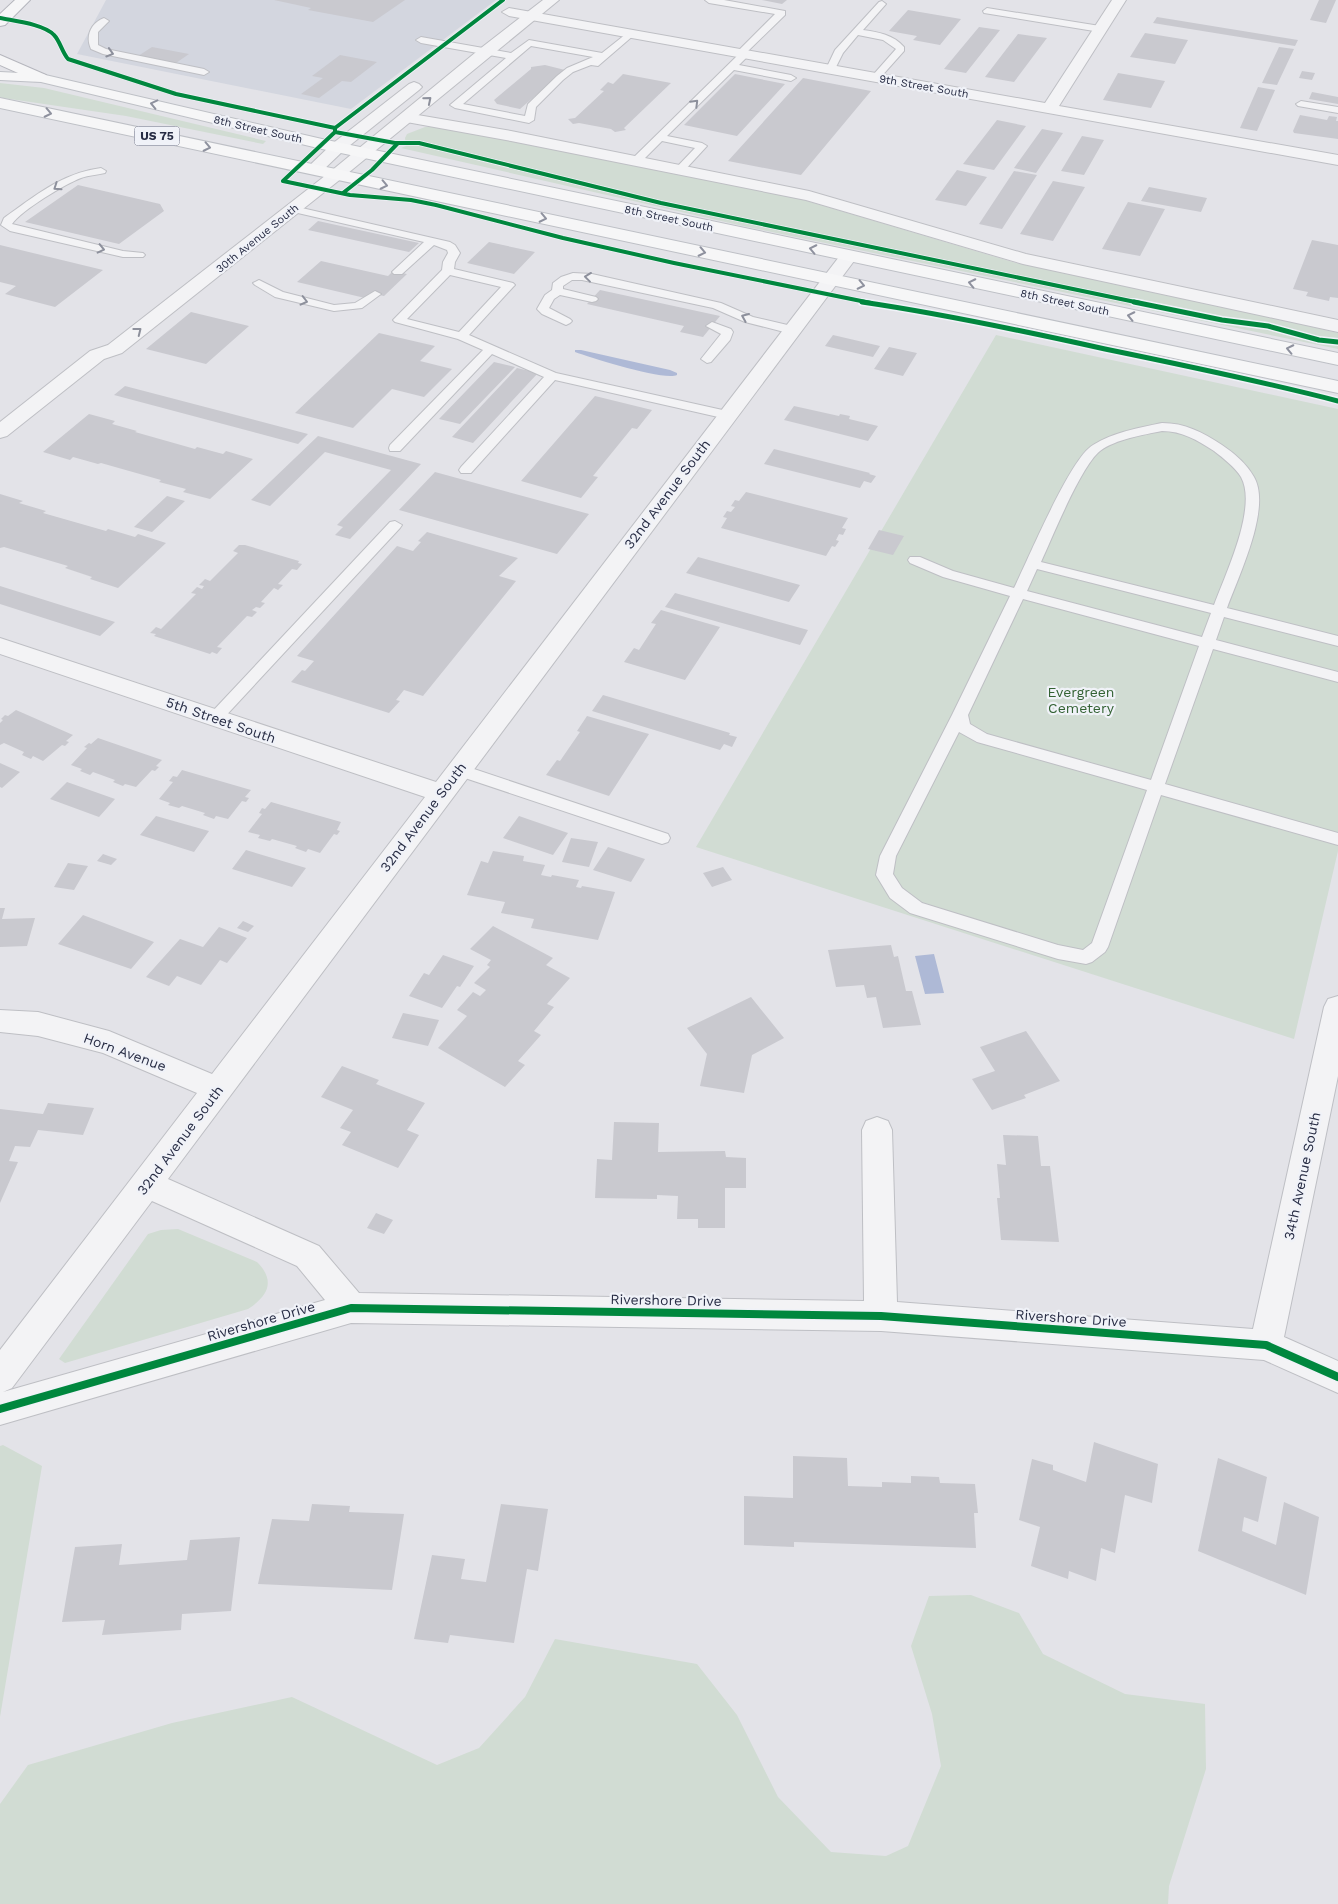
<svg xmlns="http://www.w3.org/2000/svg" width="1338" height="1904" font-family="'Work Sans',sans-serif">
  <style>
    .built { fill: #d3d6df }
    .green { fill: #d1dcd3 }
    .water { fill: #aeb9d6 }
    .building { fill: #c9c9cf }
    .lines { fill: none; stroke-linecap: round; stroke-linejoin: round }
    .service-casing { stroke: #bebfc4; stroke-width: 2 }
    .minor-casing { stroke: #bebfc4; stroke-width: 2 }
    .tertiary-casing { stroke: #bebfc4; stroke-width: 2 }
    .primary-casing { stroke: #bec0c6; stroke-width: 2 }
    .motorway-casing { stroke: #b5b6bd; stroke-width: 2 }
    .service { fill: #f3f3f5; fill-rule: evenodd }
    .minor { fill: #f3f3f5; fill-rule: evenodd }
    .tertiary { fill: #f3f3f5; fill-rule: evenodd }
    .primary { fill: #f6f6f7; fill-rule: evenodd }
    .motorway { fill: #f6f6f7; fill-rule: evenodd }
    .cycleway-far2-casing { stroke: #f0f2f8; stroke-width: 5.5 }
    .cycleway-far1-casing { stroke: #f0f2f8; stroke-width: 8 }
    .cycleway-casing { stroke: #f0f2f8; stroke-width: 11 }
    .cycleway-far2 { stroke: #00873e; stroke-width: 4 }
    .cycleway-far1 { stroke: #00873e; stroke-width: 5 }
    .cycleway { stroke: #00873e; stroke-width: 8 }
    .oneway { stroke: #8d909c }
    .oneway2 { stroke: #8e919e }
    .labels { text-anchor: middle; stroke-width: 4.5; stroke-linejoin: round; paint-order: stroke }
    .far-street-label { font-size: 11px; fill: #272c44; stroke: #f0f2f8 }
    .shield { fill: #f0f2f8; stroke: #63677a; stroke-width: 1 }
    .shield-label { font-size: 12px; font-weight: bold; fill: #272c44 }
    .street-label { font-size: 14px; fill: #272c44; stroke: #f0f2f8 }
    .park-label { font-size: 14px; fill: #336233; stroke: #f0f2f8 }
  </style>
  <rect width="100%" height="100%" fill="#e3e3e8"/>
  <path class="built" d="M106 0H496L351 109 77 54Z"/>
  <path class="green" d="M0 83 44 88 266 141 263 144 126 116 3 98 0 97Z
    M425 127H438L797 198 1016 263 1214 304 1338 333V349L743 226 401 148 406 146 405 138 407 134Z
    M996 335 1338 409V851L1294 1039 696 847Z
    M178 1229 257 1262C276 1281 268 1296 248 1309L65 1363 59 1359 148 1234 161 1230Z
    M3 1445 42 1466 0 1717V1446Z
    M971 1595 1019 1613 1043 1654 1125 1694 1205 1704 1206 1769 1169 1886 1168 1904H0V1804L28 1765 172 1723 292 1697 437 1765 479 1748 525 1697 555 1639 697 1664 737 1715 778 1797 831 1852 886 1856 908 1846 941 1766 932 1714 911 1646 929 1596Z"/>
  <path class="water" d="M575 350H581L670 370 677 373V375C664 381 592 358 575 352Z
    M934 954 944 993 925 994 915 956Z"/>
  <path class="building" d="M274 0H405L373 22 308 10 311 8Z
    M762 0H787L782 4Z
    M1319 0H1336L1326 23 1310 20Z
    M908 10 961 19 940 45 913 40 917 36 889 31Z
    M1157 17 1298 40 1295 46 1153 23Z
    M979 27 1000 30 966 73 944 69Z
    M1145 33 1188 40 1175 64 1130 57Z
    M1018 34 1047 38 1014 82 985 77Z
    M152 47 189 54 176 63 135 58Z
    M1279 47 1294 49 1277 85 1262 83Z
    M340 55 377 62 351 82 342 81 319 98 301 94 323 78 312 76Z
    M545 65 565 70 520 109 497 104 494 100 531 69V67Z
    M1302 71 1315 73 1312 80 1299 78Z
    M1118 73 1165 81 1151 108 1103 100Z
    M623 74 671 83 624 128 626 130 615 132 611 129 579 123 573 124 568 119 575 118 604 91 600 90 608 82 613 84Z
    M735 74 785 84 737 136 684 125Z
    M803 78 871 91 801 175 728 161Z
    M1258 87 1275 90 1257 131 1240 128Z
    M1312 92 1338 97V104L1309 99Z
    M1300 115 1327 120 1329 116 1337 117 1336 121H1338V139L1294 133 1293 131Z
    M997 120 1026 126 994 170 963 164Z
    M1042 129 1063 133 1036 173 1014 168Z
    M1082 136 1104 140 1084 175 1061 171Z
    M957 170 987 177 966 206 935 200Z
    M1014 171 1037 175 1002 229 979 224Z
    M1053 181 1085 187 1053 241 1020 234Z
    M78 185 160 204 164 211 119 244 25 222Z
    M1149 187 1207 198 1201 212 1141 201Z
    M1128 202 1165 209 1140 256 1102 249Z
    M318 221 419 243 409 252 308 230Z
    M1312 240 1338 245V298L1330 297 1329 301 1306 296 1308 292 1293 289Z
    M489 242 535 252 514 274 467 263Z
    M0 245 103 270 55 307 5 294 16 286 0 282Z
    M321 261 388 276 393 271 407 274 384 296 370 293 365 298 297 282Z
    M600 290 720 316 703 337 680 332 684 326 587 304Z
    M191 312 249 326 206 364 146 349Z
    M379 333 435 346 420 361 452 369 424 397 392 389 353 428 295 413Z
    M833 335 880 346 873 357 825 346Z
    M889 347 917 353 903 376 874 369Z
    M494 362 515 367 460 424 439 419Z
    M517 368 538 373 473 443 452 437Z
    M125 386 308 434 298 444 114 395Z
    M595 396 652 410 637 429 632 428 593 476 598 477 581 498 521 481Z
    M794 406 839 416 840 414 850 416 849 419 878 426 868 441 784 420Z
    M89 414 115 421 112 424 137 431 135 432 195 449 197 447 223 454 226 451 253 459 210 499 183 492 186 489 159 482 161 480 101 463 98 464 73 457 70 460 43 452Z
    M318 436 421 464 350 539 335 535 343 527 337 525 391 470 325 452 270 506 251 500Z
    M774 449 870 473 869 474 876 476 871 483 864 481 860 488 764 464Z
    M435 472 589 514 557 554 399 510Z
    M746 492 848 518 842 528 846 529 843 535 839 534 836 540 839 541 835 547 832 546 826 556 721 528 727 518 723 517 727 511 731 512 735 507 731 506 735 500 739 501Z
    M0 494 23 501 19 503 46 511 43 513 106 531 108 529 135 537 138 534 166 543 118 588 90 579 92 577 65 568 68 566 4 547 0 548Z
    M167 496 185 501 152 532 134 527Z
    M879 530 904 536 893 555 868 549Z
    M427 532 518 558 499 576 516 581 423 696 404 690 396 700 400 701 389 713 291 682 302 670 305 671 314 661 297 656 397 546 413 551 421 542 418 541Z
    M239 545H245L299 561 298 563 302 564 297 570 292 569 278 584 283 585 278 590 274 588 261 602 265 603 260 608 256 607 252 610 257 612 252 617 247 616 217 647 222 648 217 654 212 652 210 654 154 636 156 634 150 633 156 627 161 629 196 594 191 593 197 587 202 589 204 586 199 585 205 579 210 581 238 553 233 551Z
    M698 557 800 585 789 602 686 573Z
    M0 586 115 622 100 636 0 604Z
    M675 593 808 630 800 645 665 607Z
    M661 610 720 627 685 680 624 662 634 648 639 650 656 624 651 623Z
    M603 695 730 733 729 735 737 737 732 747 724 744 720 750 592 711Z
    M16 710 73 735 66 741 69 742 65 746 62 745 43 761 33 756 31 759 22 755 24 752 4 743 0 745V723L3 720 1 719 5 715 8 716Z
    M587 716 649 734 609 796 546 775 557 760 560 761 580 732 577 731Z
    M98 738 162 760 156 766 159 767 155 771 152 770 136 787 125 784 123 786 113 782 115 780 93 772 90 775 80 771 82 769 71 765 87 748 84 747 89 743 91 744Z
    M0 763 20 772 2 788 0 787Z
    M182 770 251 790 245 797 249 798 246 802 242 801 228 819 216 816 214 819 203 815 205 813 182 806 179 808 168 805 170 803 159 799 173 782 169 781 173 776 177 777Z
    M67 782 115 799 99 817 50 799Z
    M271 802 341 822 337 830 340 831 337 835 334 834 320 853 308 849 306 852 295 848 297 846 272 839 270 841 258 838 260 835 248 832 262 814 259 813 262 808 265 809Z
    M156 816 209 831 194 852 140 835Z
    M519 816 568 833 553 855 503 838Z
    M571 838 598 842 589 867 562 862Z
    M608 847 645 859 631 882 593 870Z
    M246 850 306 868 292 887 232 869Z
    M493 851 524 856 523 861 545 865 541 875 551 877 552 875 579 880 576 887 581 888 582 886 615 892 598 940 531 928 534 919 501 913 505 902 467 895 481 861 488 863Z
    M103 854 117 859 111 865 97 861Z
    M68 863 88 866 74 890 54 887Z
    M723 867 732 880 712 887 703 873Z
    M0 908H5L2 919 35 918 27 946 0 947Z
    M83 915 154 942 131 969 58 944Z
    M243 921 254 926 248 932 237 928Z
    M493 926 553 958 546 965 570 978 547 1004 554 1007 534 1031 541 1035 518 1061 525 1065 505 1087 438 1048 467 1016 457 1010 473 992 480 996 486 990 474 983 490 967 487 965 491 960 470 949Z
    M219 927 247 938 227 963 220 960 201 985 177 976 169 986 146 977 180 939 203 947Z
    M891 945 894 957 898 956 906 991H912L921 1025 883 1028 876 997 867 998 864 985 836 987 828 950Z
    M443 955 474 966 460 987 457 986 442 1008 409 996 424 973 429 975Z
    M751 997 784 1038 752 1055 744 1093 700 1086 707 1054 687 1028Z
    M403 1013 439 1020 428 1046 392 1038Z
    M1026 1031 1060 1081 1024 1095 1026 1098 992 1110 972 1079 995 1071 980 1047Z
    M342 1066 379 1080 376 1084 425 1103 407 1130 419 1135 398 1168 342 1145 351 1132 340 1128 353 1110 321 1097Z
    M48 1103 94 1108 83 1135 38 1130 30 1147 15 1146 9 1161 18 1162 0 1203V1109L43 1114Z
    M614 1122 659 1123 658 1152 725 1151 726 1157 746 1158V1188H725V1228H698V1219H677L678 1196 657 1195V1199L595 1198 597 1159 612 1160Z
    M1003 1135 1038 1136 1041 1166H1050L1059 1242 1001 1240 997 1198H1000L997 1164 1006 1165Z
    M376 1213 393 1220 384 1234 367 1228Z
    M1094 1442 1158 1464 1152 1503 1125 1495 1115 1553 1101 1548 1096 1581 1069 1571 1068 1579 1031 1566 1040 1527 1019 1520 1032 1459 1053 1465V1470L1086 1482Z
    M793 1456 847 1458 848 1486 882 1487V1482L911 1483V1476L939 1477 940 1483 975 1484 978 1513H974L976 1548 794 1542V1547L744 1545V1496L793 1498Z
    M1218 1458 1267 1477 1258 1522 1244 1517 1242 1531 1276 1545 1284 1502 1319 1517 1306 1595 1198 1551Z
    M312 1504 350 1506 349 1512 404 1514 392 1590 258 1584 272 1519 309 1521Z
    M501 1504 548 1509 538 1571 527 1569 514 1643 450 1635 448 1643 414 1639 432 1555 465 1559 461 1579 486 1582Z
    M240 1537 231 1611 182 1614 181 1630 102 1635 105 1620 62 1622 75 1547 122 1544 119 1565 187 1560 190 1540Z"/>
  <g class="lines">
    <defs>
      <path id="service" d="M705 0H724L785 11V15L747 52 750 54 739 65 791 75 796 78 791 81 734 70 667 136 702 143 707 146 683 172H675L674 170 695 148 662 141 640 163H632L631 161 632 159 738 55 736 53 775 14 709 3Z
        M882 1 886 4 863 30C878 32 894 35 904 47V51L879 79H873V75L896 49 883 40 858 35 843 53 834 71H828L826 69 835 50 879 2Z
        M987 8 1100 26 1105 29 1100 32 984 13 983 11Z
        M104 18 109 21 98 32V45L106 49 204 69 209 72 204 75 103 54 91 49C85 36 91 23 104 18Z
        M631 30 636 33 634 35 598 66 591 65 573 72 563 80 536 107 534 120 529 123 455 108 450 105 506 58 421 43 416 40 421 37 511 53 529 40 602 53ZM531 46 593 57 567 68 557 76 528 104 525 116 463 104Z
        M1301 101 1338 107V113L1298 106 1296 104Z
        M101 168 106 171 105 173C97 175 89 175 81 178 65 184 22 210 12 224L123 251 143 253 145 255 143 257H123L10 231 1 225 4 218C35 196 62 173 101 168Z
        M293 206 450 242 455 245 460 253 455 262 454 269 513 283 515 285 513 287 469 335 556 373 727 411 733 415 727 419 555 380 471 473H461L459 470 461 467 544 377 492 354 400 451H390L389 448 390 445 483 350 458 339 395 322 393 320 442 270 443 262 448 253 447 250 434 245 402 274H394L392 272 394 270 424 242 289 211 288 209ZM450 275 501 287 459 332 407 319Z
        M573 273 592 274 721 303 753 317 796 327 798 330 792 334 745 322 713 308 582 280H572L563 286V289L596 297 598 299 596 301 592 302 560 295 554 299 549 308 570 319 572 321 570 323 566 325 542 314 537 309 545 295 552 290 553 283 561 277Z
        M259 280 283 292 334 305 355 303 375 291 381 294 362 308 334 311 275 297 255 285 253 283Z
        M712 322 731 329 733 332 730 340 711 362 707 363 701 359 721 334 706 326Z
        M1162 423C1185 423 1202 432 1222 445 1234 453 1247 464 1254 477 1272 508 1238 577 1227 608L1338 636V646L1224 617 1216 640 1338 672V682L1213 649 1165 784 1338 833V845L1161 795 1108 947 1105 952 1092 962 1086 964 1058 959 910 913 890 898 876 875 880 856 952 715 1010 596 943 577 910 563 908 560 910 557H920L953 571 1014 588C1028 560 1070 458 1093 445 1114 432 1138 428 1162 423ZM1162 431C1182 431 1197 440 1214 451 1223 458 1235 467 1241 477 1258 507 1225 575 1214 605L1041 562C1053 536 1081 466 1100 451 1116 439 1143 435 1162 431ZM1037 569 1211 613 1202 637 1027 591ZM1023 599 1199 646 1151 780 987 734 970 724 968 715ZM959 732 977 742 1147 790 1092 943 1083 950 1058 945 922 903 902 888 893 874 896 856Z
        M395 521 402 525 400 528 220 722 215 723 210 722 207 718 210 714 390 522Z
        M459 764 668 834 670 838 668 842 662 844 453 774 451 770 453 766Z"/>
      <path id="minor" d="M1112 0H1126L1059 106 1338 155V165L509 16 502 12 509 8 1045 103Z
        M406 113 511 131 809 191 1026 254 1338 320V332L1023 264 806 200 511 141 401 121 398 118 401 115Z
        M336 170 342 172 344 175 342 178 122 353 104 359 7 436 0 438V422L90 351 108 345 330 172Z
        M848 252 854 253 857 257 854 261 168 1179 319 1246 359 1293 864 1301 862 1130 866 1121 877 1117 888 1121 892 1130 897 1302 1253 1329 1324 1007 1328 999 1338 996V1076L1284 1337 1338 1361V1393L1264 1360 881 1331 351 1323 0 1425V1350L197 1093 103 1053 38 1036 0 1032V1010L38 1012 109 1031 212 1074 425 797 0 654V638L436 782 842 253ZM152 1201 297 1266 325 1300 3 1392 12 1388Z"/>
      <path id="tertiary" d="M543 0H559L342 178H330L328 175 330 172 481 48Z
        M414 82 419 84 422 87 419 90 344 150 320 173H308L306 170 308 167 332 144 409 84Z"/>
      <path id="primary" d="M0 72 41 74 322 139 1338 353V365L322 149 41 82 0 80Z
        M0 98 1338 381V393L0 108Z"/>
      <path id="motorway" d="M15 0H30L5 25 0 26V14Z
        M0 55 46 75 48 78 46 81H36L0 65Z"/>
    </defs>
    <use href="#service" class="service-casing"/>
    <use href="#minor" class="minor-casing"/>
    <use href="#tertiary" class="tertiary-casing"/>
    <use href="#primary" class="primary-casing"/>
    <use href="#motorway" class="motorway-casing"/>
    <use href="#service" class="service"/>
    <use href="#minor" class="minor"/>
    <use href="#tertiary" class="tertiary"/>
    <use href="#primary" class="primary"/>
    <use href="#motorway" class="motorway"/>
    <defs>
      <path id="cycleway-far2" d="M0 18C14 21 44 24 54 35 60 41 62 52 68 59L176 94 335 128V132L395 143H419L661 203 1140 303
        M335 128 503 0
        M283 181 350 195 411 200 436 205 563 238 674 263 871 303
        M283 181 335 132
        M343 193 372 170 398 143"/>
      <path id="cycleway-far1" d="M862 302C944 314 1024 331 1105 349 1183 365 1261 381 1338 401
        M1134 302 1222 320 1268 326 1319 340 1338 342"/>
      <path id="cycleway" d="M0 1409 351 1308 881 1316 1266 1345 1338 1377"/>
    </defs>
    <use href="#cycleway-far2" class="cycleway-far2-casing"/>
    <use href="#cycleway-far1" class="cycleway-far1-casing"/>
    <use href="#cycleway" class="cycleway-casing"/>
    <use href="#cycleway-far2" class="cycleway-far2"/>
    <use href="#cycleway-far1" class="cycleway-far1"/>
    <use href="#cycleway" class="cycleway"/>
  </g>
  <defs><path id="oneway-chevron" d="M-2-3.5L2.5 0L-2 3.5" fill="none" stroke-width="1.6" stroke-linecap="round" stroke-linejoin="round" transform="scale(1.25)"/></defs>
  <g class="oneway">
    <use href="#oneway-chevron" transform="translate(110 53) rotate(17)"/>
    <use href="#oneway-chevron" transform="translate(428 100) rotate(-40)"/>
    <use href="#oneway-chevron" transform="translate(695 103) rotate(-45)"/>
    <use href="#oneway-chevron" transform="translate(57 187) rotate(146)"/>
    <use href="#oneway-chevron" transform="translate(101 249) rotate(13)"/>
    <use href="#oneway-chevron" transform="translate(588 277) rotate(-173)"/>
    <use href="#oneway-chevron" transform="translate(304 301) rotate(14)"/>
    <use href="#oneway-chevron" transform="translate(745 317) rotate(-157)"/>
    <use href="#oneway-chevron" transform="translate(138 331) rotate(-38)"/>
  </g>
  <g class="oneway2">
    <use href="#oneway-chevron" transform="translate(154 104) rotate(-167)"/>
    <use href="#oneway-chevron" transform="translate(48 113) rotate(12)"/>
    <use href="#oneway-chevron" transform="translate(207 147) rotate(12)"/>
    <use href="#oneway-chevron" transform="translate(384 185) rotate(12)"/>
    <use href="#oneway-chevron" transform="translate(543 218) rotate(12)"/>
    <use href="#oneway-chevron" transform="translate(813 249) rotate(-168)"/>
    <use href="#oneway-chevron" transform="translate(702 252) rotate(12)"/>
    <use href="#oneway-chevron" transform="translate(972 283) rotate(-168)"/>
    <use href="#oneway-chevron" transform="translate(861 285) rotate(12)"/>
    <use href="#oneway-chevron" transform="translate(1131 316) rotate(-168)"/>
    <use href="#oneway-chevron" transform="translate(1290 349) rotate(-168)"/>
  </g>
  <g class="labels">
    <g class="far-street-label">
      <text transform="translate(924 86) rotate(10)" y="4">9th Street South</text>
      <text transform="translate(258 129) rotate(13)" y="4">8th Street South</text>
      <text transform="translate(669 218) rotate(12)" y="4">8th Street South</text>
      <text transform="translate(257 238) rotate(-39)" y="4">30th Avenue South</text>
      <text transform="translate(1065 302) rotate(12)" y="4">8th Street South</text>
    </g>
    <rect class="shield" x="134.5" y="126.5" width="45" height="19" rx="4"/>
    <g class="shield-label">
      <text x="157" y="140">US 75</text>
    </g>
    <g class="street-label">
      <text transform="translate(667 494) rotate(-53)" y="5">32nd Avenue South</text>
      <text transform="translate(221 720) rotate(19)" y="5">5th Street South</text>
      <text transform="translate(423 817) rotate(-53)" y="5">32nd Avenue South</text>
      <text transform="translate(125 1052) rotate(20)" y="5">Horn Avenue</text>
      <text transform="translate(180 1140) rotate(-53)" y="5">32nd Avenue South</text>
      <text transform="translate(1302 1176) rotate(-78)" y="5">34th Avenue South</text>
      <text transform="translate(666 1300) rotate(1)" y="5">Rivershore Drive</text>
      <text transform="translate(1071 1318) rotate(4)" y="5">Rivershore Drive</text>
      <text transform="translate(261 1321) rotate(-16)" y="5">Rivershore Drive</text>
    </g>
    <g class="park-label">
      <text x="1081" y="697">Evergreen<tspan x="1081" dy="16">Cemetery</tspan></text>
    </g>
  </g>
</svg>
